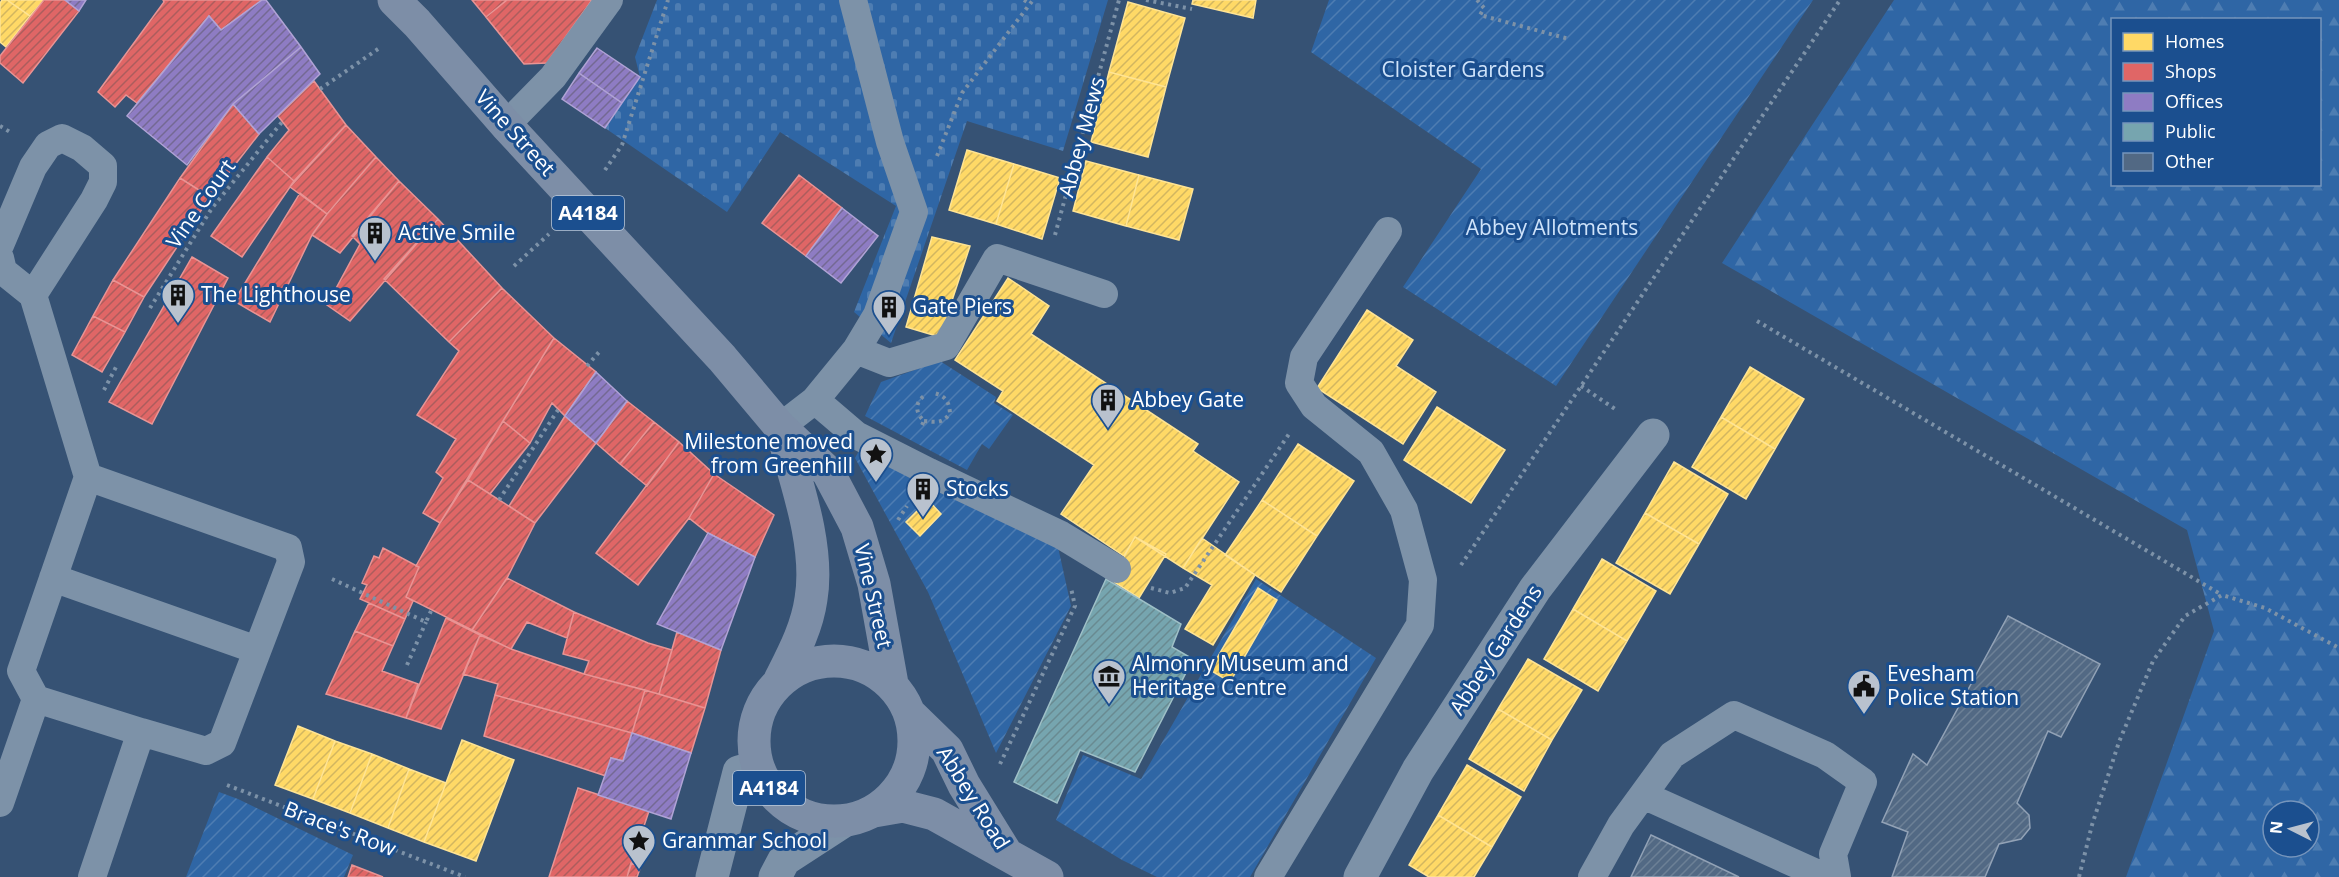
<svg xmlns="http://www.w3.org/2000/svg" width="2339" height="877" font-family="'Open Sans',sans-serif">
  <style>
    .forest { fill: url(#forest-firs); fill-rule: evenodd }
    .cemetery { fill: url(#cemetery-stones) }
    .garden { fill: url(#garden-furrows) }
    .homes { fill: url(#homes-hatch); stroke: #ffe494; stroke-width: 1.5 }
    .shops { fill: url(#shops-hatch); stroke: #e99494; stroke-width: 1.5 }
    .offices { fill: url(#offices-hatch); stroke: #b0a3d5; stroke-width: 1.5 }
    .public { fill: url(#public-hatch); stroke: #9fc0c7; stroke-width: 1.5 }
    .building { fill: url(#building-hatch); stroke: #92a2b6; stroke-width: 1.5 }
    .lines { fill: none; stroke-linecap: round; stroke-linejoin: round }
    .path { stroke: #7d92a8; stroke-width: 4; stroke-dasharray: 3 4.5; stroke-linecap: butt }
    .service { stroke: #7d92a8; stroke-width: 28 }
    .minor { stroke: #7d92a8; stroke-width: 33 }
    .primary { stroke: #7d8ea7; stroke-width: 33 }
    .labels { text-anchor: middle; stroke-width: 6; stroke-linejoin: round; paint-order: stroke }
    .shield { fill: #1b4f8f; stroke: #bbcadd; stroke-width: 1.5 }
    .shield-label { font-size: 20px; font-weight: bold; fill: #fff }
    .park-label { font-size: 21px; fill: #cfe3fa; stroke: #1b4f8f }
    .street-label { font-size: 21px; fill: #fff; stroke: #1b4f8f }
    .poi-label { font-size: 21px; fill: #fff; stroke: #1b4f8f; text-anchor: start }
  </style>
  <defs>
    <pattern id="forest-firs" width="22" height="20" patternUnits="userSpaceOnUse" patternTransform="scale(1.5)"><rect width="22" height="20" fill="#2f66a5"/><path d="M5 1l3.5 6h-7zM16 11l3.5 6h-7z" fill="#4e7db2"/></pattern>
    <pattern id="cemetery-stones" width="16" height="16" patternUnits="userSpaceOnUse" patternTransform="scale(1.5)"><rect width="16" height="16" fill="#2f66a5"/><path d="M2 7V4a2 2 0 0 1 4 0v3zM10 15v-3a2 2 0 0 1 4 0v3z" fill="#4e7db2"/></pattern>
    <pattern id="garden-furrows" width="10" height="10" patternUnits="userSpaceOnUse" patternTransform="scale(1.5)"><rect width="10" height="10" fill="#2f66a5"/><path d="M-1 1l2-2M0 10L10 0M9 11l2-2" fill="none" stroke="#4e7db2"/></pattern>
    <pattern id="homes-hatch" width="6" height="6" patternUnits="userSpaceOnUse" patternTransform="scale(1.5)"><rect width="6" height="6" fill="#ffd966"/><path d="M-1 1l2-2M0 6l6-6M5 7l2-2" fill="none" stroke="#d2b660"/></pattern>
    <pattern id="shops-hatch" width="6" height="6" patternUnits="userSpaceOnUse" patternTransform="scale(1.5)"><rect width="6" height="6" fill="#e06666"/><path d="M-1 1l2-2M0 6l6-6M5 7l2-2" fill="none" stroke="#ac5d5d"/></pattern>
    <pattern id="offices-hatch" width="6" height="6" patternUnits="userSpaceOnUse" patternTransform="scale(1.5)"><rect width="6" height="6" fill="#8e7cc3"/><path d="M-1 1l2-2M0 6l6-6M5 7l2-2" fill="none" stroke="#746993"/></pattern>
    <pattern id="public-hatch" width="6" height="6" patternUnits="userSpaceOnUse" patternTransform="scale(1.5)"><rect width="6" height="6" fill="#76a5af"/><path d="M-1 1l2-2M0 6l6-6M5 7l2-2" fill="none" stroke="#698a91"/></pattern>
    <pattern id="building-hatch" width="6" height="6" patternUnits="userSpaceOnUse" patternTransform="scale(1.5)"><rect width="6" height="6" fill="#526984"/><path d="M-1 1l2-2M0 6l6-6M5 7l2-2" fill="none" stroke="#6c8096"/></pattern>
  </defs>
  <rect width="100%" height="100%" fill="#365274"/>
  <path class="forest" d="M1894 0H2339V877H2126L2214 631 2187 530 1722 263ZM2112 20H2320V184H2112ZM2273 811H2309V847H2273Z"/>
  <path class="cemetery" d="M657 0H1108L1063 151 967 121 891 343 854 312 896 206 780 132 727 212 605 128 640 77 635 57Z"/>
  <path class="garden" d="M1329 0H1813L1556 386 1403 287 1481 169 1311 52Z
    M940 361 996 397 994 403 1013 415 989 449 982 444 967 470 865 416 881 382Z
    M860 449 1058 547 1071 606 996 753 928 592 855 458Z
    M1256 579 1376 658 1250 877H1157L1122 860 1056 820 1083 755 1141 779Z
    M219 792 238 799 353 855 344 877H186Z"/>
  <path class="homes" d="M2 0H7L30 16 6 47 0 42V3Z
    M7 0H44L30 16Z
    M1193 0H1256L1253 18 1192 4Z
    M1128 2 1185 18 1166 87 1109 72Z
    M1109 72 1166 87 1148 157 1091 142Z
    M967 150 1014 164 996 224 949 210Z
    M1086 161 1139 175 1126 226 1073 211Z
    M1014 164 1060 178 1042 239 996 224Z
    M1139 175 1193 189 1179 240 1126 226Z
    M932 237 970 246 940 337 906 327Z
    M1008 278 1049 306 1031 334 1198 444 1193 451 1239 482 1183 568 1135 537 1124 556 1061 514 1094 465 997 401 1003 391 955 360Z
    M1367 310 1413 340 1396 366 1436 392 1403 444 1317 388Z
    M1750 367 1804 399 1775 449 1721 417Z
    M1437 407 1505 450 1471 503 1404 460Z
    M1721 417 1775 449 1746 499 1692 467Z
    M1298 444 1354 481 1317 536 1262 500Z
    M1674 462 1728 494 1699 544 1645 513Z
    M928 500 941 514 920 536 906 522Z
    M1262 500 1317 536 1281 592 1225 555Z
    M1645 513 1699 544 1670 594 1616 563Z
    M1135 537 1166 554 1139 598 1111 580Z
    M1202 538 1255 575 1213 645 1185 629 1212 585 1183 568Z
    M1602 559 1656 591 1627 641 1573 609Z
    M1258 588 1277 600 1230 682 1210 670Z
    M1573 609 1627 641 1598 691 1544 659Z
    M1528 659 1582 690 1552 740 1498 709Z
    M1498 709 1552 740 1524 791 1469 759Z
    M298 726 335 741 313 799 275 785Z
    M462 740 514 760 476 861 424 842Z
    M335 741 372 754 350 813 313 799Z
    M372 754 409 769 388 828 350 813Z
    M1467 765 1521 797 1492 847 1438 815Z
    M409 769 446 783 424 842 388 828Z
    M1438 815 1492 847 1474 877H1429L1409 865Z"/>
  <path class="shops" d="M44 0H65L79 11 23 83 0 63V56Z
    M163 0H262L221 30 209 16 137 103 126 95 115 107 98 92 164 2Z
    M472 0H507L486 17Z
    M507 0H592L547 63 524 64 486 17Z
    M314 81 346 125 294 181 267 157 289 130 278 116Z
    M233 104 259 134 210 197 180 178Z
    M346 125 376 157 327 214 290 187Z
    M267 157 294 181 242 257 211 236Z
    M376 157 399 181 340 253 312 235 327 214Z
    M799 175 842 208 806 256 762 223Z
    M180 178 210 197 144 297 113 280Z
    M399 181 438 219 350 321 327 305 360 244 352 236Z
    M300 193 327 214 312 235 270 322 234 301Z
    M438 219 502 288 449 342 384 279Z
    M192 257 228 278 152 424 109 402Z
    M113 280 144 297 125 332 93 316Z
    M502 288 554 338 440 523 423 513 443 478 436 472 456 439 417 415 459 351 449 342Z
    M93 316 125 332 102 372 72 355Z
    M554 338 596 372 565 416 552 403 530 443 503 421Z
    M627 401 654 422 620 464 596 443Z
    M565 416 596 443 535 523 509 506Z
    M503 421 530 443 490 494 468 480Z
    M654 422 679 442 647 486 620 464Z
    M679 442 714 474 689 518 638 585 596 553Z
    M714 474 774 515 755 557 708 533 689 518Z
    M468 480 535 523 507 578 472 630 406 597 419 567 416 566 440 523Z
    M383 548 419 567 406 597 413 601 405 619 360 599 367 585 362 583 374 556 379 558Z
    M507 578 574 612 567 638 527 622 511 649 472 630Z
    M369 603 405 619 393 646 355 631Z
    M574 612 648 643 672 650 659 694 584 674 589 661 563 654Z
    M446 618 480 635 441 729 406 718Z
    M355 631 393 646 382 671 418 684 406 718 326 694Z
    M677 632 721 650 705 708 659 694Z
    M480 635 511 649 584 674 645 690 632 733 495 695 498 684 463 674Z
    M645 690 705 708 691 753 632 733Z
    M495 695 632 733 623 761 611 758 606 776 484 736Z
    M578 788 649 811 627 877H549Z
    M631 863 641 866 637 877H627Z
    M352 865 383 877H348Z"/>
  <path class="offices" d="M65 0H86L79 11Z
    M262 0H266L301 47 233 104 187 165 127 116 209 16 221 30Z
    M301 47 320 74 259 134 233 104Z
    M597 48 640 77 622 103 579 73Z
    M579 73 622 103 605 128 562 99Z
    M842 208 878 236 841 283 806 256Z
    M596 372 627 401 596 443 565 416Z
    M708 533 755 557 721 650 657 624Z
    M632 733 691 753 671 819 598 795 611 758 623 761Z"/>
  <path class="public" d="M1106 579 1181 624 1172 647 1193 659 1135 772 1080 750 1057 803 1014 782Z"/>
  <path class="building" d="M2008 616 2100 664 2061 737 2048 731 2017 803 2029 815 2030 828 2021 839 1999 844 1985 877H1892L1908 832 1882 822 1913 754 1927 765Z
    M1651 835 1739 877H1631Z"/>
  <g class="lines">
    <path class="path" d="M1024 0 1029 3
      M1146 0 1192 9
      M1477 0 1484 8 1480 15 1569 39
      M320 89 381 47
      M0 126 10 132
      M937 156 962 93 1033 0
      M605 170 622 145 668 0
      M1055 235 1119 0
      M514 266 549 234
      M150 308 212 208 282 122
      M1757 321 2222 595
      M587 366 599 352
      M1581 386 1618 411
      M104 390 116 367
      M924 421C936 422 943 424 950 413 949 402 946 396 934 393
      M922 425 924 421C916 414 914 403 924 396
      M499 500 558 410
      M898 520 907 506
      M1461 565 1840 0
      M332 579 426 622 431 611
      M1151 588 1170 593 1185 588 1289 434
      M407 665 426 622
      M1000 764 1075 606 1071 588
      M227 785 465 877
      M2079 877 2092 825 2119 742 2153 661 2185 616 2222 595 2265 608 2339 648"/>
    <path class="service" d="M853 0 890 142 914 212 877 315 856 350
      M506 125 553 77 609 0
      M0 245 33 167 48 145 62 138 82 148 103 166V182L94 200 33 295
      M0 258 3 271 33 295 88 477 21 671 36 699 0 803
      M815 400 856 435 929 472 1061 535 1117 569
      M780 427 815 400 856 350 889 363 946 346 997 258 1104 294
      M88 477 288 548 291 562 222 743 206 751 141 732 92 877
      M53 578 257 650
      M36 699 141 732
      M1643 795 1825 877
      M1268 877 1420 625 1423 580 1404 510 1371 452 1314 406 1299 383 1304 357 1388 231
      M1592 877 1621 825 1672 755 1734 715 1825 755 1863 782 1833 854 1837 877"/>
    <path class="minor" d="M712 877 739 772 757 767
      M775 877 784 860 844 821
      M1360 877 1418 770 1535 589 1653 435"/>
    <path class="primary" d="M394 0 417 23 506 125 722 358 780 427 828 472 857 527 874 584 892 684
      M754 741a80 80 0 1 1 160 0a80 80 0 1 1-160 0Z
      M780 680C793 654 807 628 811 599 820 545 795 479 781 428
      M910 714 947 750 964 785 1006 853
      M874 811 903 806 934 814 1047 877"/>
  </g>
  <defs>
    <symbol id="building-pin" viewBox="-11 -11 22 30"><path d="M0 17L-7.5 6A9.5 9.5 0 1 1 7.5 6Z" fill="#b9c2ce" stroke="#1b4f8f"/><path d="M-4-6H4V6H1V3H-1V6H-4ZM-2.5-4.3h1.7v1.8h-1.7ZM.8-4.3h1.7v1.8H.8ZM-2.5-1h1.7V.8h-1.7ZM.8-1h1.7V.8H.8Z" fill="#111"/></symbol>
    <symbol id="sight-pin" viewBox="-11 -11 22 30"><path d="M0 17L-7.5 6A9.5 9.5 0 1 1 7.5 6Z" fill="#b9c2ce" stroke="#1b4f8f"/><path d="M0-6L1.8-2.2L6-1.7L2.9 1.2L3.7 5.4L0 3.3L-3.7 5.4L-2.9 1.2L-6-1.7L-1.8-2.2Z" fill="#111"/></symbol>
    <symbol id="museum-pin" viewBox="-11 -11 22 30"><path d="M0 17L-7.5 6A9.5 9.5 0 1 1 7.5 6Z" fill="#b9c2ce" stroke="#1b4f8f"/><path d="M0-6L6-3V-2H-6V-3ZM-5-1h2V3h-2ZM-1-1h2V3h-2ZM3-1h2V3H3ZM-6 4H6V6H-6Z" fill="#111"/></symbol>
    <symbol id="civic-pin" viewBox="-11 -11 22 30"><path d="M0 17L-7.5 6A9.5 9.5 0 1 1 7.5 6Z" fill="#b9c2ce" stroke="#1b4f8f"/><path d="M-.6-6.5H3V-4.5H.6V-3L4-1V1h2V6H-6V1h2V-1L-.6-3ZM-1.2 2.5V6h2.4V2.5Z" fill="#111"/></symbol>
  </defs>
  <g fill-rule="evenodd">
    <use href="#building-pin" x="356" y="214" width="38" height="52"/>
    <use href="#building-pin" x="159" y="276" width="38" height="52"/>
    <use href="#building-pin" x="870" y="288" width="38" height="52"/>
    <use href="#building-pin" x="1089" y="381" width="38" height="52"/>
    <use href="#sight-pin" x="857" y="435" width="38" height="52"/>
    <use href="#building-pin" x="904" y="470" width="38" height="52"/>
    <use href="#museum-pin" x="1090" y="657" width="38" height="52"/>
    <use href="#civic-pin" x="1845" y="667" width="38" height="52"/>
    <use href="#sight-pin" x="620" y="822" width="38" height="52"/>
  </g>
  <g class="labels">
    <g class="shield">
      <rect x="552" y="196" width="72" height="34" rx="4.5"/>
      <rect x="733" y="771" width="72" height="34" rx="4.5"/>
    </g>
    <g class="shield-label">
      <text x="588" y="220">A4184</text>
      <text x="769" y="795">A4184</text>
    </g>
    <g class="park-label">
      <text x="1463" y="77">Cloister Gardens</text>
      <text x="1552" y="235">Abbey Allotments</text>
    </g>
    <g class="street-label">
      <text transform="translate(515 133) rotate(48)" y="7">Vine Street</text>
      <text transform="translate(1082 137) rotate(-75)" y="7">Abbey Mews</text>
      <text transform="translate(201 204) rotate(-55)" y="7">Vine Court</text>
      <text transform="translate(873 596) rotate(77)" y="7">Vine Street</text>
      <text transform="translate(1496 650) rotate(-57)" y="7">Abbey Gardens</text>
      <text transform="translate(973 798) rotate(58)" y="7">Abbey Road</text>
      <text transform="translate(340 829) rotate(21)" y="7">Brace's Row</text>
    </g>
    <g class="poi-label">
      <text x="398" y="240">Active Smile</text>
      <text x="201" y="302">The Lighthouse</text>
      <text x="912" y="314">Gate Piers</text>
      <text x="1131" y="407">Abbey Gate</text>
      <text x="853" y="449" text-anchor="end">Milestone moved<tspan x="853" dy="24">from Greenhill</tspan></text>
      <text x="946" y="496">Stocks</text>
      <text x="1132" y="671">Almonry Museum and<tspan x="1132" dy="24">Heritage Centre</tspan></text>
      <text x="1887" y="681">Evesham<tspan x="1887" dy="24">Police Station</tspan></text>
      <text x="662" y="848">Grammar School</text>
    </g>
  </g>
  <rect x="2111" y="18" width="210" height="168" fill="#1b4f8f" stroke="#7695bc" stroke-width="1.5"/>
  <rect x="2123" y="33" width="30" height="18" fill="#ffd966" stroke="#7695bc" stroke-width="1.5"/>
  <text x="2165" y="48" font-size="18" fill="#ffffff">Homes</text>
  <rect x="2123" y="63" width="30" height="18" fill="#e06666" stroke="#7695bc" stroke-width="1.5"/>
  <text x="2165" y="78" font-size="18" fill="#ffffff">Shops</text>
  <rect x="2123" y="93" width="30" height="18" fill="#8e7cc3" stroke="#7695bc" stroke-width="1.5"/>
  <text x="2165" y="108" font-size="18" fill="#ffffff">Offices</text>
  <rect x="2123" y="123" width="30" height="18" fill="#76a5af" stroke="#7695bc" stroke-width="1.5"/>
  <text x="2165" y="138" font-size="18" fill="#ffffff">Public</text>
  <rect x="2123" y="153" width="30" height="18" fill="#526984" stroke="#7695bc" stroke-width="1.5"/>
  <text x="2165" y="168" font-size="18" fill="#ffffff">Other</text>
  <g transform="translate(2291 829) rotate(276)"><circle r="28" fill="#1b4f8f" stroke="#7695bc" stroke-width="1.5"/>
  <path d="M0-4.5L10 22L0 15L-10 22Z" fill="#b9c2ce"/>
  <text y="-9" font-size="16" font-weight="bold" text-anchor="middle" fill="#ffffff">N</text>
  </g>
</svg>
